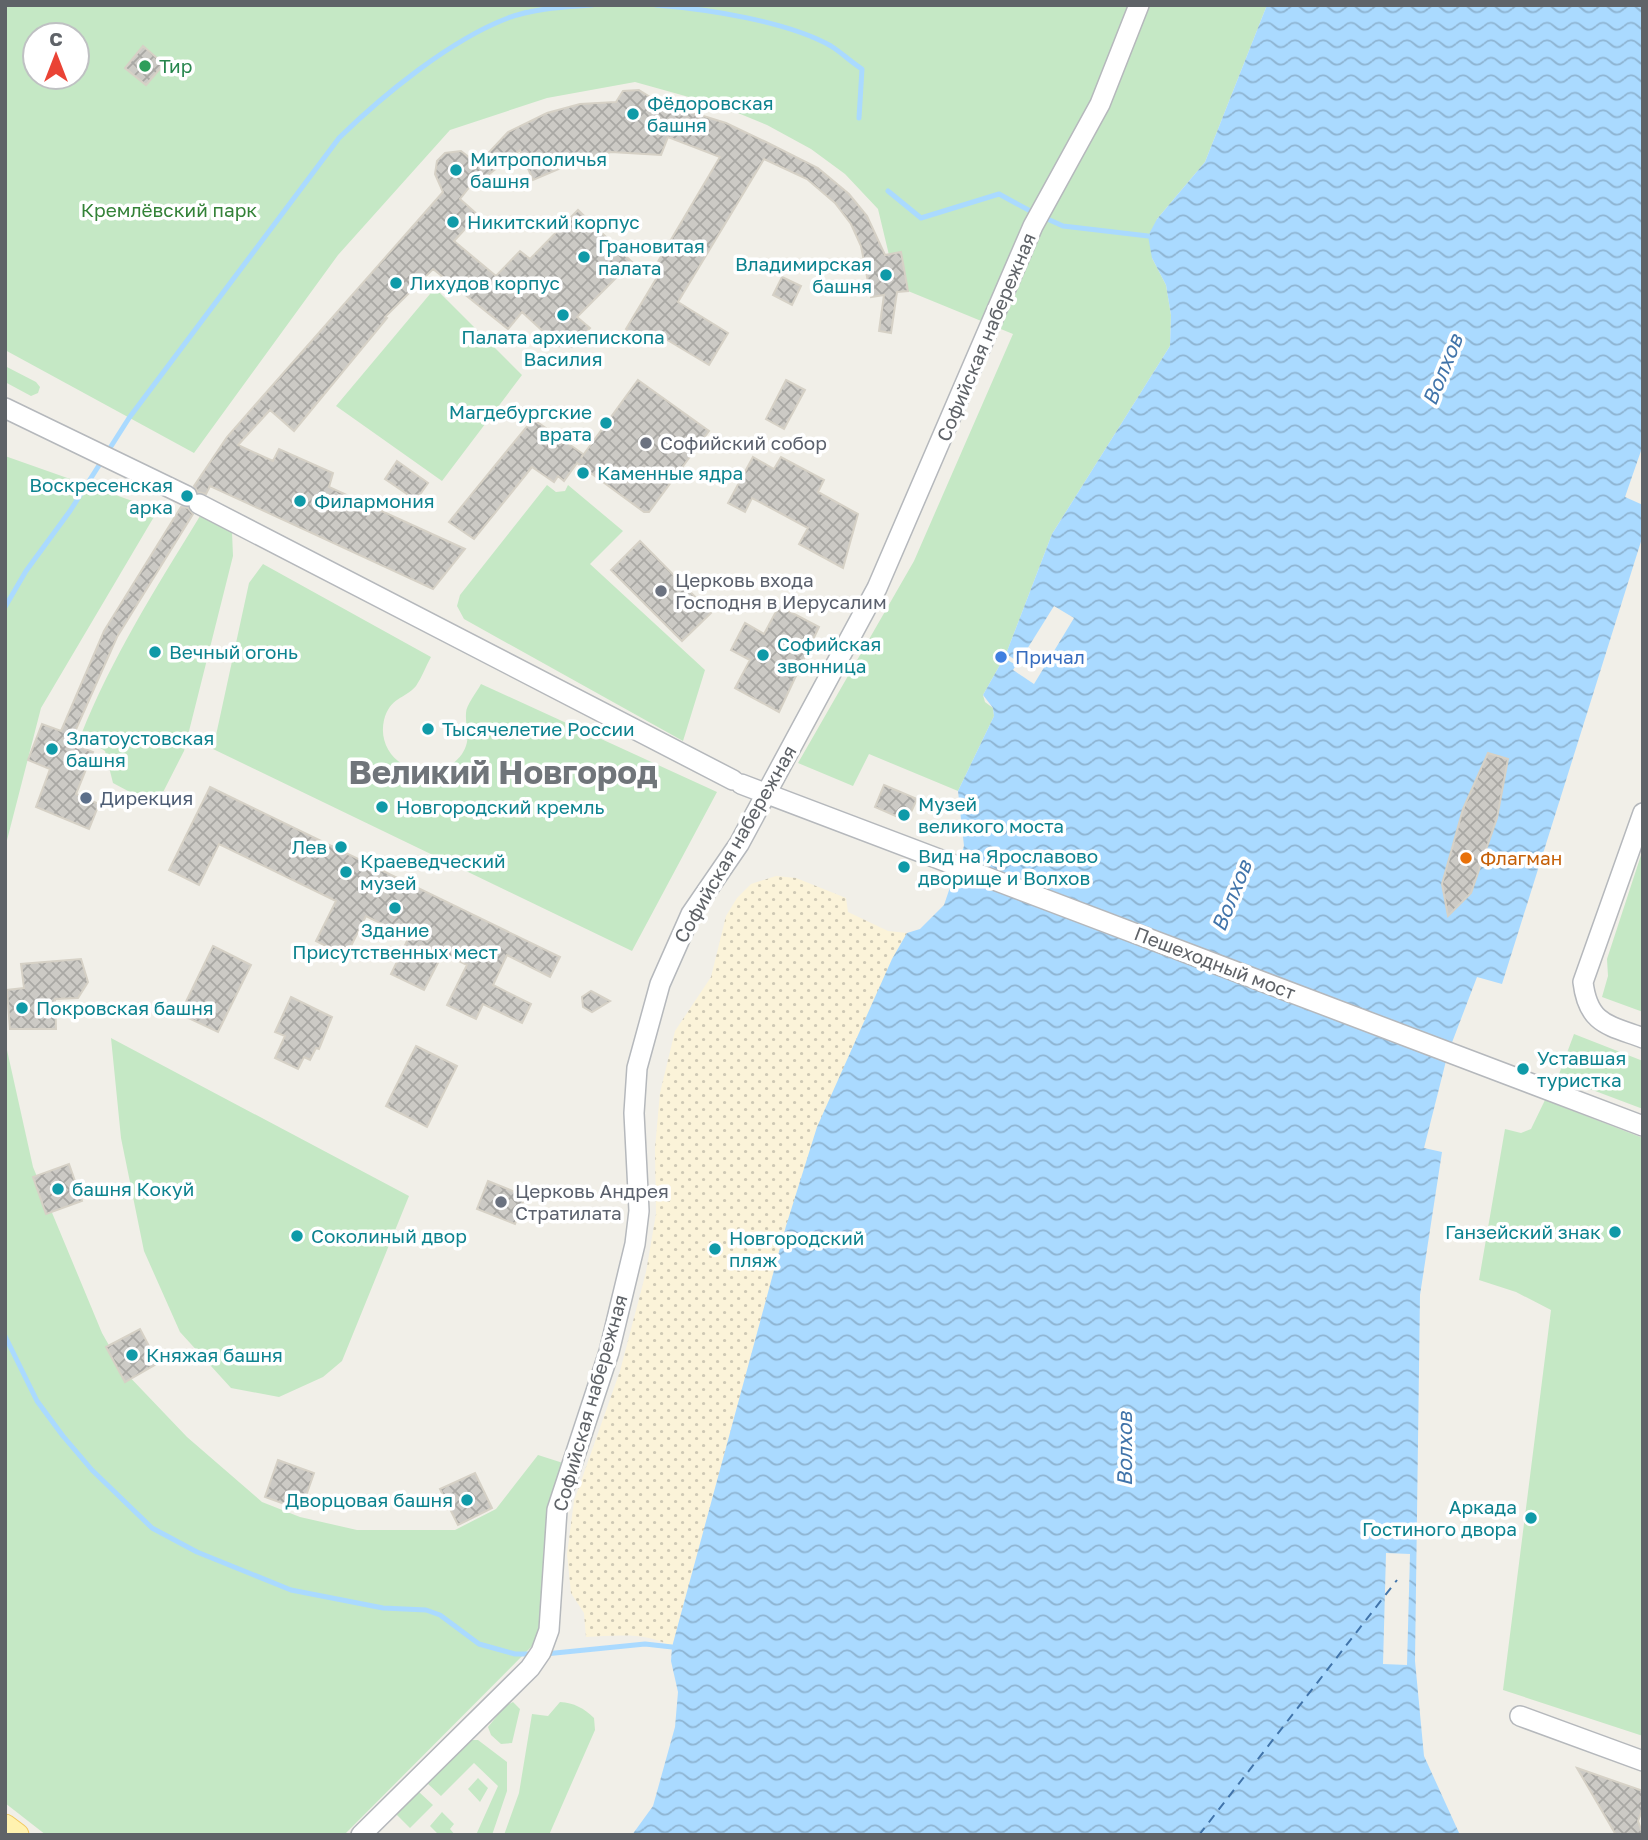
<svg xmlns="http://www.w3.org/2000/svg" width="1648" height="1840" font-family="'Golos Text',sans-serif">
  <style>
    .green { fill: #c5e8c5; fill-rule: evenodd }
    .sand { fill: url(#sand-dots) }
    .water { fill: url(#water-waves) }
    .pier { fill: #f1efe8 }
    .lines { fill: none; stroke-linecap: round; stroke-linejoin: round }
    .stream { stroke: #aadaff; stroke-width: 5 }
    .ferry { stroke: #4174aa; stroke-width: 2; stroke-dasharray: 9 7; stroke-linecap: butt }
    .building { fill: url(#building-cross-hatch); stroke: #d6d1c6; stroke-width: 2 }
    .minor-casing { stroke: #b5b8bc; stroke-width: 22 }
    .major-casing { stroke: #f2c960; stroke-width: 25 }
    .minor { stroke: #fff; stroke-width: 19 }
    .major { stroke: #fff2af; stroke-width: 23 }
    .leisure-dot { fill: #2e9e5b; stroke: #fff; stroke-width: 2.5 }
    .culture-dot { fill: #0f9aa8; stroke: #fff; stroke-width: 2.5 }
    .worship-dot { fill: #6b7280; stroke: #fff; stroke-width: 2.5 }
    .shop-dot { fill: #3f7fe0; stroke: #fff; stroke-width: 2.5 }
    .service-dot { fill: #5c6f8a; stroke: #fff; stroke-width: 2.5 }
    .food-dot { fill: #e8710a; stroke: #fff; stroke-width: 2.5 }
    .labels { text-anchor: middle; stroke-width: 7; stroke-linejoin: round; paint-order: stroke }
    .leisure-label { font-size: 19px; fill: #27864d; stroke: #fff; text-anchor: start }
    .culture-label { font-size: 19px; fill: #0d838f; stroke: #fff; text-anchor: start }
    .park-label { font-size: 19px; fill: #348238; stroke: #fff }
    .street-label { font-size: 19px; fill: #5f6368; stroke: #fff }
    .worship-label { font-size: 19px; fill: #5b616d; stroke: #fff; text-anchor: start }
    .shop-label { font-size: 19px; fill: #366cbe; stroke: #fff; text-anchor: start }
    .service-label { font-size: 19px; fill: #4e5e75; stroke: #fff; text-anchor: start }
    .food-label { font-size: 19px; fill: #c56008; stroke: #fff; text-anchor: start }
    .water-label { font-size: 21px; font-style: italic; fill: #4174aa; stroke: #fff }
    .town-label { font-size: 33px; font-weight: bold; fill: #70757a; stroke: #fff }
  </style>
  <defs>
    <pattern id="sand-dots" width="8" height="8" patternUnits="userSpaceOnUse" patternTransform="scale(1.75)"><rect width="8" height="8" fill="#fbf3d9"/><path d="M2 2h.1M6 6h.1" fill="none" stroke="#cec8b4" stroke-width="1.8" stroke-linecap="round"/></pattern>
    <pattern id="water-waves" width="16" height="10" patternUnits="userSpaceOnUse" patternTransform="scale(1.75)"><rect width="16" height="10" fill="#aadaff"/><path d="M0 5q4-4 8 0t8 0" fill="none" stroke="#8eb4d2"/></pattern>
    <pattern id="building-cross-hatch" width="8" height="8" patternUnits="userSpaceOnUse" patternTransform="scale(1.75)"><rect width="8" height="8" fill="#cccac5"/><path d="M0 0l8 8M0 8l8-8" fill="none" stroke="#a9a8a4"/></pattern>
  </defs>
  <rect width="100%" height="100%" fill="#f1efe8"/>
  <path class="green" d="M5 5H1267L1205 162 1157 219 1152 258 1166 285 1171 315 1170 346 1052 534 1006 654 983 695 985 702 993 708 994 716 958 791 869 754 853 786 798 763 914 561 1013 334 908 291 901 253 889 255 878 209 845 174 811 149 767 125 721 106 635 82 547 98 450 130 338 255 194 453 5 350ZM35 35H77V77H35Z
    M435 288 522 375 442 481 336 406Z
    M5 366 36 382 40 387 38 393 31 396 5 382Z
    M5 456 158 510 41 708 5 848Z
    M547 485 556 492 565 491 568 485 623 531 590 564 705 670 683 741 464 619 457 606 460 595Z
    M200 516 232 532 233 556 184 751 156 806 113 783 105 751 81 735C111 659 157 586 200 516Z
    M263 564 431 657C426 666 422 677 416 686 405 699 390 697 384 720 374 765 435 791 462 754 472 739 465 729 466 713 466 705 477 692 481 684L717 792 632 951 213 749 249 583Z
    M1643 849V1012L1602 997 1608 976 1607 959Z
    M1574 1034 1643 1061V1109L1558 1077Z
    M111 1038 409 1196 342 1361 323 1377 279 1397 231 1388 180 1332 144 1251 121 1138Z
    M5 1041 33 1167 102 1333 123 1370 187 1437 262 1502 300 1517 357 1530H455L496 1509 538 1455 563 1463 544 1543 541 1627 536 1642 344 1835H46L5 1803Z
    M1545 1100 1643 1138V1736L1503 1690 1551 1310 1516 1292 1479 1280 1505 1129 1521 1133 1531 1129Z
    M513 1702 520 1709 512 1743 501 1744 491 1735 488 1727 505 1706Z
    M560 1702C574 1703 584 1708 594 1718L595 1730 549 1835H504L519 1793 532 1714 548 1716Z
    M470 1740H478L507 1762V1791L492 1835H476L498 1786 474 1763 441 1796 427 1783Z
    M478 1778 488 1788 480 1802 468 1789Z
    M419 1792 433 1805 410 1828 396 1814Z
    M442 1812 454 1824 450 1829 455 1835H439L430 1826Z"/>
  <path class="sand" d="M776 876 796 878 846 898 848 912 888 931 907 933 892 959 786 1226 672 1647C646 1631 615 1636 586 1637L584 1613 571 1593 567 1554 574 1501 620 1371 646 1272 656 1214 655 1148 660 1093 675 1031 711 977 726 916 737 898 751 884Z"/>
  <path class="water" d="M1267 5H1643V445L1625 497 1643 505V535L1502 984 1477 977 1448 1053 1424 1148 1442 1152 1420 1295 1415 1661 1424 1756 1460 1835H632L653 1806 675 1727 678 1692 671 1661 672 1647 786 1226 817 1127 892 959 907 933 920 929 944 905 964 846 958 791 994 716 993 708 983 695 1006 654 1052 534 1170 346 1171 315 1166 285 1152 258 1148 236 1157 219 1205 162Z"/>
  <path class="pier" d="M1054 606 1074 618 1034 684 1013 670 1016 665 1004 658 1006 654 1019 662Z
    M1386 1553 1410 1554 1407 1665 1383 1664Z"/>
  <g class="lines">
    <path class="stream" d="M656 5C706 9 787 21 831 46 842 53 851 62 862 69L859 118
      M888 191 921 218 999 194 1034 213
      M1043 217 1063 226 1148 236
      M5 607 26 571 70 511 129 418 339 138C383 95 450 40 508 18 534 8 565 7 592 5
      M5 1336 37 1401 63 1436 92 1470 152 1528 197 1552 291 1590 383 1608 426 1610 440 1615 479 1644 515 1654H532
      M545 1654 645 1644 672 1647"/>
    <path class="ferry" d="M1199 1835 1397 1580"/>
  </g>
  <path class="building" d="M143 46 164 64 146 85 125 68Z
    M639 90 658 102 726 123 766 142 818 168 849 194 867 216 885 255 901 252 908 291 897 292 891 333 879 331 884 295 871 297 861 246 851 224 835 203 807 179 764 159 678 302 728 333 709 365 659 335 652 346 626 329 659 274 653 270 720 157 668 137 661 155 611 152 575 162 533 180 520 150 479 182 475 180 460 199 478 215 454 241 496 276 520 251 530 259 578 210 632 262 577 317 590 328 572 347 565 340 559 346 522 312 508 329 433 269 385 317 387 318 294 431 270 410 238 445 273 461 279 449 333 473 329 487 465 549 433 589 210 486 206 494 198 492 194 486 227 437 443 192 435 174 437 161 445 153 461 151 478 164 508 132 547 113 580 104 616 102 623 91Z
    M782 277 801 286 792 305 773 295Z
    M638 380 709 431 649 512H644L577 463 564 481 558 476 554 482 532 467 474 539 449 522 533 419 583 454 581 458Z
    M786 380 805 390 784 429 766 419Z
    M753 457 774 469 781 457 824 480 818 492 858 514 843 568 799 544 808 528 752 498 745 512 728 503Z
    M397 461 428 483 416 500 385 479Z
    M181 507 188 508 193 514 117 637 73 736 77 737 75 745 93 752 76 794 99 804 89 829 36 807 50 769 28 760 42 724 61 731 104 631Z
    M640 541 711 613 682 641 611 570Z
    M779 606 819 627 779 712 735 688 750 660 731 650 745 623 764 634Z
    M1488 753 1508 759 1497 818 1471 893 1448 916 1442 884 1463 809Z
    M884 785 917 799 907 821 875 807Z
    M210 787 560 957 550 977 507 955 493 985 531 1004 522 1023 483 1004 476 1019 447 1005 467 965 443 953 424 990 391 974 409 937 366 916 346 956 316 941 336 901 219 844 199 885 169 870Z
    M213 946 251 965 218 1032 180 1014Z
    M81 959 88 982 78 998 55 999 56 1029H10L7 990 24 988 21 964Z
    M591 991 610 1001 592 1012 583 1007 582 997Z
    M291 997 332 1017 319 1049 316 1048 310 1060 304 1057 298 1069 275 1058 285 1036 275 1032Z
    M416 1046 457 1066 427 1127 386 1106Z
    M69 1164 82 1201 46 1214 33 1177Z
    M488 1181 525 1196 515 1224 477 1209Z
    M140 1329 158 1363 125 1382 106 1347Z
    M278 1460 314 1473 301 1510 265 1497Z
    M475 1473 492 1508 458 1525 440 1489Z
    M1577 1768 1643 1791V1808L1638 1821 1643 1835H1616Z"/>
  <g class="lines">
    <defs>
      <path id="minor" d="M5 408 187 496
        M199 504 733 780
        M741 784 1643 1126
        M1643 813 1583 982C1588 1024 1608 1025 1643 1038
        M1520 1716 1643 1761
        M361 1835 530 1668 541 1652 549 1630 557 1510 609 1352 635 1244 639 1211 634 1113 637 1068 660 984 691 914 739 844 877 588 1033 226 1100 104 1139 5"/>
      <path id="major" d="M5 1826 17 1835"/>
    </defs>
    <use href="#minor" class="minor-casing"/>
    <use href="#major" class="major-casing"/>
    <use href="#minor" class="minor"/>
    <use href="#major" class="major"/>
  </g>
  <circle class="leisure-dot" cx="145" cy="66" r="7"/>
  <g class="culture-dot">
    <circle cx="633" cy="114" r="7"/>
    <circle cx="456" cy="170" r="7"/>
    <circle cx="453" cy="222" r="7"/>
    <circle cx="584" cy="257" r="7"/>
    <circle cx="886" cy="275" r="7"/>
    <circle cx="396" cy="283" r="7"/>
    <circle cx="563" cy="315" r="7"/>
    <circle cx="606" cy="423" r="7"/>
    <circle cx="583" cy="473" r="7"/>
    <circle cx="187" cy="496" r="7"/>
    <circle cx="300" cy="501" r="7"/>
    <circle cx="155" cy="652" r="7"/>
    <circle cx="763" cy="655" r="7"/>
    <circle cx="428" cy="729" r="7"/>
    <circle cx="52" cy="749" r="7"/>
    <circle cx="382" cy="807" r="7"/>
    <circle cx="904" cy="815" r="7"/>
    <circle cx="341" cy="847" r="7"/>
    <circle cx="904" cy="867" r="7"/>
    <circle cx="346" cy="872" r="7"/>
    <circle cx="395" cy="908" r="7"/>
    <circle cx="22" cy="1008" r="7"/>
    <circle cx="1523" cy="1069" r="7"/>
    <circle cx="58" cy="1189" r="7"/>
    <circle cx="1615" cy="1232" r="7"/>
    <circle cx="297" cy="1236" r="7"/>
    <circle cx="715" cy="1249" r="7"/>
    <circle cx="132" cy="1355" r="7"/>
    <circle cx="467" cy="1500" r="7"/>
    <circle cx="1531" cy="1518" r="7"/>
  </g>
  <g class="worship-dot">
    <circle cx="646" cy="443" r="7"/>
    <circle cx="661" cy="591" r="7"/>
    <circle cx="501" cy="1202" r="7"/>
  </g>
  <circle class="shop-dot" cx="1001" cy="657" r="7"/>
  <circle class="service-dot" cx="86" cy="798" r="7"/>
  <circle class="food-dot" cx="1466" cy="858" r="7"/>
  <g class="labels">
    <g class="leisure-label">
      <text x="159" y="73">Тир</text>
    </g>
    <g class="culture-label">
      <text x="647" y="110">Фёдоровская<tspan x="647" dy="22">башня</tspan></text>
      <text x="470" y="166">Митрополичья<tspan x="470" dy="22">башня</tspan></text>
      <text x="467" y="229">Никитский корпус</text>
      <text x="598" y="253">Грановитая<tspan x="598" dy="22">палата</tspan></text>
      <text x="872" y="271" text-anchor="end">Владимирская<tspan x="872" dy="22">башня</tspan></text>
      <text x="410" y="290">Лихудов корпус</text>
      <text x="563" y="344" text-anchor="middle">Палата архиепископа<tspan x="563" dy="22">Василия</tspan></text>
      <text x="592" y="419" text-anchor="end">Магдебургские<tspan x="592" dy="22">врата</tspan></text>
      <text x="597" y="480">Каменные ядра</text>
      <text x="173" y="492" text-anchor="end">Воскресенская<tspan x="173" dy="22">арка</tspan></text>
      <text x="314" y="508">Филармония</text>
      <text x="777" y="651">Софийская<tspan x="777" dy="22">звонница</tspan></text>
      <text x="169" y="659">Вечный огонь</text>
      <text x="442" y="736">Тысячелетие России</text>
      <text x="66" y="745">Златоустовская<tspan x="66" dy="22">башня</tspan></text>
      <text x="918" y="811">Музей<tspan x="918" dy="22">великого моста</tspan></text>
      <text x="396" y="814">Новгородский кремль</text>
      <text x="327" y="854" text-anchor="end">Лев</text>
      <text x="918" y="863">Вид на Ярославово<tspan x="918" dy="22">дворище и Волхов</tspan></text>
      <text x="360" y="868">Краеведческий<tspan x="360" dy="22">музей</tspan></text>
      <text x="395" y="937" text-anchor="middle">Здание<tspan x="395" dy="22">Присутственных мест</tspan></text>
      <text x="36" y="1015">Покровская башня</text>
      <text x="1537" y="1065">Уставшая<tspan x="1537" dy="22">туристка</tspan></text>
      <text x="72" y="1196">башня Кокуй</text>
      <text x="1601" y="1239" text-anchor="end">Ганзейский знак</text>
      <text x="311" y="1243">Соколиный двор</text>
      <text x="729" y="1245">Новгородский<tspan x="729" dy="22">пляж</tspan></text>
      <text x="146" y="1362">Княжая башня</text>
      <text x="453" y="1507" text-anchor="end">Дворцовая башня</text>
      <text x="1517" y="1514" text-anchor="end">Аркада<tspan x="1517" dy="22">Гостиного двора</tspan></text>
    </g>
    <g class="park-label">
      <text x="169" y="217">Кремлёвский парк</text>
    </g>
    <g class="street-label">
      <text transform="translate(986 337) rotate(-67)" y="7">Софийская набережная</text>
      <text transform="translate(735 844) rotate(-60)" y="7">Софийская набережная</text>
      <text transform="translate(1215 963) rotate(21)" y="7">Пешеходный мост</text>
      <text transform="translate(590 1403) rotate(-74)" y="7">Софийская набережная</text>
    </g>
    <g class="worship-label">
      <text x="660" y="450">Софийский собор</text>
      <text x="675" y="587">Церковь входа<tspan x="675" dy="22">Господня в Иерусалим</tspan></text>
      <text x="515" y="1198">Церковь Андрея<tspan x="515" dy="22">Стратилата</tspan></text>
    </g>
    <g class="shop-label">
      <text x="1015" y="664">Причал</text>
    </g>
    <g class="service-label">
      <text x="100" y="805">Дирекция</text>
    </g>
    <g class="food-label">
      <text x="1480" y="865">Флагман</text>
    </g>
    <g class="water-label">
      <text transform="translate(1443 370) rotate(-68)" y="7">Волхов</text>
      <text transform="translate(1232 896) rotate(-68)" y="7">Волхов</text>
      <text transform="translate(1125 1449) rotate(-90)" y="7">Волхов</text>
    </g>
    <g class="town-label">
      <text x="503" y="784">Великий Новгород</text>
    </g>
  </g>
  <rect width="1648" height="1840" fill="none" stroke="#5f6368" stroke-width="14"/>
  <g transform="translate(56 56)"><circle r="33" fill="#ffffff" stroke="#bfc1c3" stroke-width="2"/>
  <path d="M0-5L12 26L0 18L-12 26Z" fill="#ea4335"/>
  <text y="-10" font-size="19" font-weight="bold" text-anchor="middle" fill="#5f6368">С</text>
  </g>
</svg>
